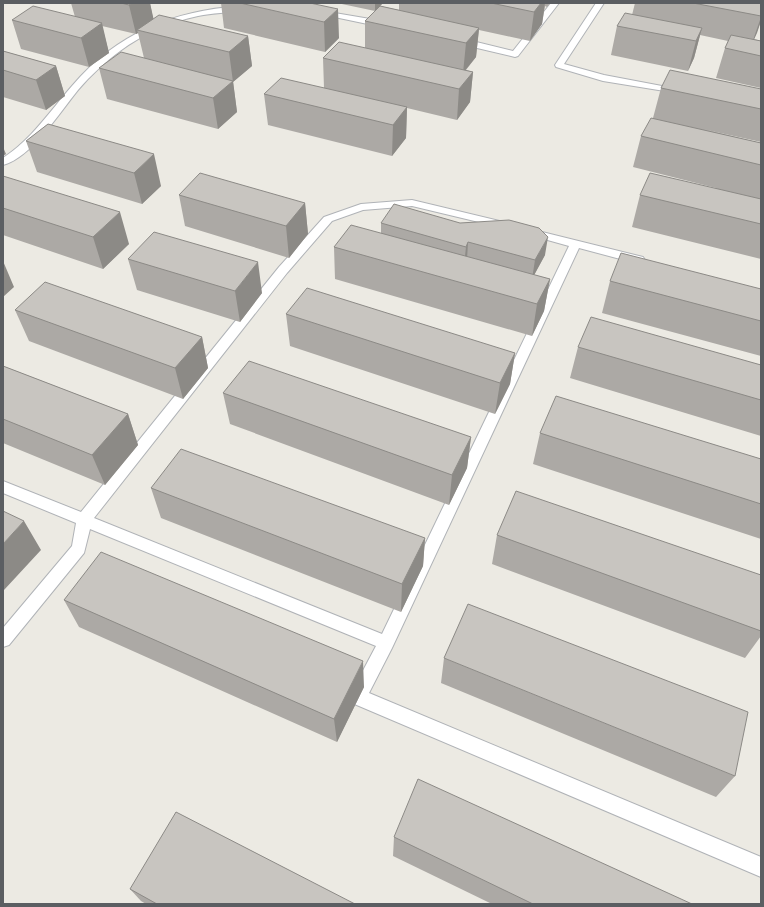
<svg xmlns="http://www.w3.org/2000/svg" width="764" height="907" font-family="Figtree,sans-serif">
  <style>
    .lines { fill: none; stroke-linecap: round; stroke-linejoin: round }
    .lane-casing { stroke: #b0b3b7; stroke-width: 2 }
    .lane { fill: #fff; fill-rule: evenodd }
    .wall { fill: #aca9a5 }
    .shaded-wall { fill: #8c8a86 }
    .building { fill: #c8c5c0; stroke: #8c8a86 }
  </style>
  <rect width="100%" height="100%" fill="#eceae3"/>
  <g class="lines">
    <defs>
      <path id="lane" d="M551 3H559L518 56 515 57 460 44 456 41 460 38 513 51Z
        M596 3H604L564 64 604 75 683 90V94L603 81 556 67 555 65Z
        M240 6 244 8 243 10C228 13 212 13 198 16 170 22 143 34 120 51 105 62 90 76 78 90 60 112 31 158 3 165V158C32 139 50 111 72 86 117 33 173 11 240 6Z
        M317 10 382 21 386 24 382 27 320 14 316 12Z
        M412 200 512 224 514 226 508 229 412 206 363 210 332 221 287 273 94 518 382 634 569 246 526 234 524 232 526 230 530 229 643 257 645 260 639 264 579 248 392 648 369 693 761 857V877L352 703 349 697 376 646 90 529 84 553 9 645 3 647V628L72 546 76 523 3 493V481L81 512 279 267 324 217 361 204Z"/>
    </defs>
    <use href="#lane" class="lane-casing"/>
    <use href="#lane" class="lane"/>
  </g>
  <path class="wall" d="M71 3H150L153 19 248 36 252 66 233 82 237 112 218 129 107 99 99 68 144 58 138 33 136 34 102 26 109 53 89 67 21 49 12 20 75 17Z
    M221 3H310L339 38 325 52 224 28Z
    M337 3H383L380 6 399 10V3H550L547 7 545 6 542 24 530 41 479 30 476 57 466 70 473 72 470 102 457 120 407 108 406 138 392 156 268 125 264 94 324 88 323 58 365 48V21L375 11Z
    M635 3H761V21L754 39 761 41V88L716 78 725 48 728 41 700 35 694 58 688 71 611 55 617 26 632 15Z
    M3 51 56 66 65 96 46 110 3 97Z
    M661 88 761 89V142L702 129 761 143V259L632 227 640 195 716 188 633 167 641 136 653 118Z
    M48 124 161 186 142 204 37 172 26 141Z
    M3 176 129 244 103 269 3 235Z
    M179 195 305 203 308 234 289 258 185 226Z
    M381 223 545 255 534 275 550 279 544 311 532 336 335 279 334 247 381 233Z
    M128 259 262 293 240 322 137 290Z
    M610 281 761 289V356L602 313Z
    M15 310 202 337 208 368 183 399 29 341Z
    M286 314 515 353 510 384 495 414 290 346Z
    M578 347 761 365V436L570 378Z
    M3 366 128 414 138 445 105 485 3 443Z
    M223 393 471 437 467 468 449 505 230 424Z
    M540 433 761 459V539L533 464Z
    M151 488 425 538 423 566 401 612 161 518Z
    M497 535 761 575V636L745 658 492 564Z
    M64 600 364 687 337 742 79 627Z
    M444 658 735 776 716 797 441 683Z
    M394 837 692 904H492L393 856Z
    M130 889 355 904H146L141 901Z"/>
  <path class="shaded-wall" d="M132 3H150L154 21 137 30 138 33 136 34 129 5Z
    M375 3H383L375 11Z
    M541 3H545L542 24 530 41 534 12Z
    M338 9 339 38 325 52 324 22Z
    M761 17V21L757 33 751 46Z
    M102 23 109 53 89 67 81 38Z
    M479 28 476 57 463 73 466 43Z
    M702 28 694 58 688 71 696 41Z
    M248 36 252 66 233 82 229 52Z
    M56 66 65 96 46 110 36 80Z
    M473 72 470 102 457 120 459 89Z
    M233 81 237 112 218 129 213 98Z
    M407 107 406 138 392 156 393 125Z
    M3 147 6 154 3 156Z
    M154 154 161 186 142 204 134 173Z
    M305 203 308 234 289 258 286 226Z
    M120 212 129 244 103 269 93 237Z
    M548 237 545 255 532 279 535 260Z
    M468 242 467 260 464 265 466 247Z
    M3 261 14 287 3 297Z
    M258 262 262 293 240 322 235 291Z
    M550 279 544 311 532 336 537 304Z
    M202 337 208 368 183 399 175 368Z
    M515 353 510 384 495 414 500 383Z
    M128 414 138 445 105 485 92 455Z
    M471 437 467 468 449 505 452 475Z
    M24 521 41 550 4 590 3 588V544Z
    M425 538 423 566 401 612 402 584Z
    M363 661 364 687 337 742 334 719Z"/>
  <path class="building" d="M121 3H132L129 5Z
    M240 3H310L338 9 324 22Z
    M491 3H541L534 12Z
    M693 3H761V16Z
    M33 6 102 23 81 38 12 20Z
    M380 6 479 28 466 43 365 21Z
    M625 13 702 28 696 41 617 26Z
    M159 15 248 36 229 52 137 30Z
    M731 35 761 41V56L725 48Z
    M339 42 473 72 459 89 323 58Z
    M3 51 56 66 36 80 3 70Z
    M121 52 233 81 213 98 99 68Z
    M670 70 761 89V109L661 88Z
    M281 78 407 107 393 125 264 94Z
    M651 118 761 143V165L641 136Z
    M48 124 154 154 134 173 26 141Z
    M200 173 305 203 286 226 179 195Z
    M650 173 761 199V224L640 195Z
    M3 176 120 212 93 237 3 208Z
    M394 204 460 223 509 220 539 228 548 237 535 260 468 242 466 247 381 223Z
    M351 225 550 279 537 304 334 247Z
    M154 232 258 262 235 291 128 259Z
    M621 253 761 289V321L610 281Z
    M45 282 202 337 175 368 15 310Z
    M307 288 515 353 500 383 286 314Z
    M591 317 761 365V400L578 347Z
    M249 361 471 437 452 475 223 393Z
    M3 366 128 414 92 455 3 419Z
    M556 396 761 459V504L540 433Z
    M181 449 425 538 402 584 151 488Z
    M516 491 761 575V631L497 535Z
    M3 511 24 521 3 544Z
    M101 552 363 661 334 719 64 600Z
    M468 604 748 712 735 776 444 658Z
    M418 779 692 904H533L394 837Z
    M176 812 355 904H157L130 889Z"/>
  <rect width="764" height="907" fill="none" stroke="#5b5e62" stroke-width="8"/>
</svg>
